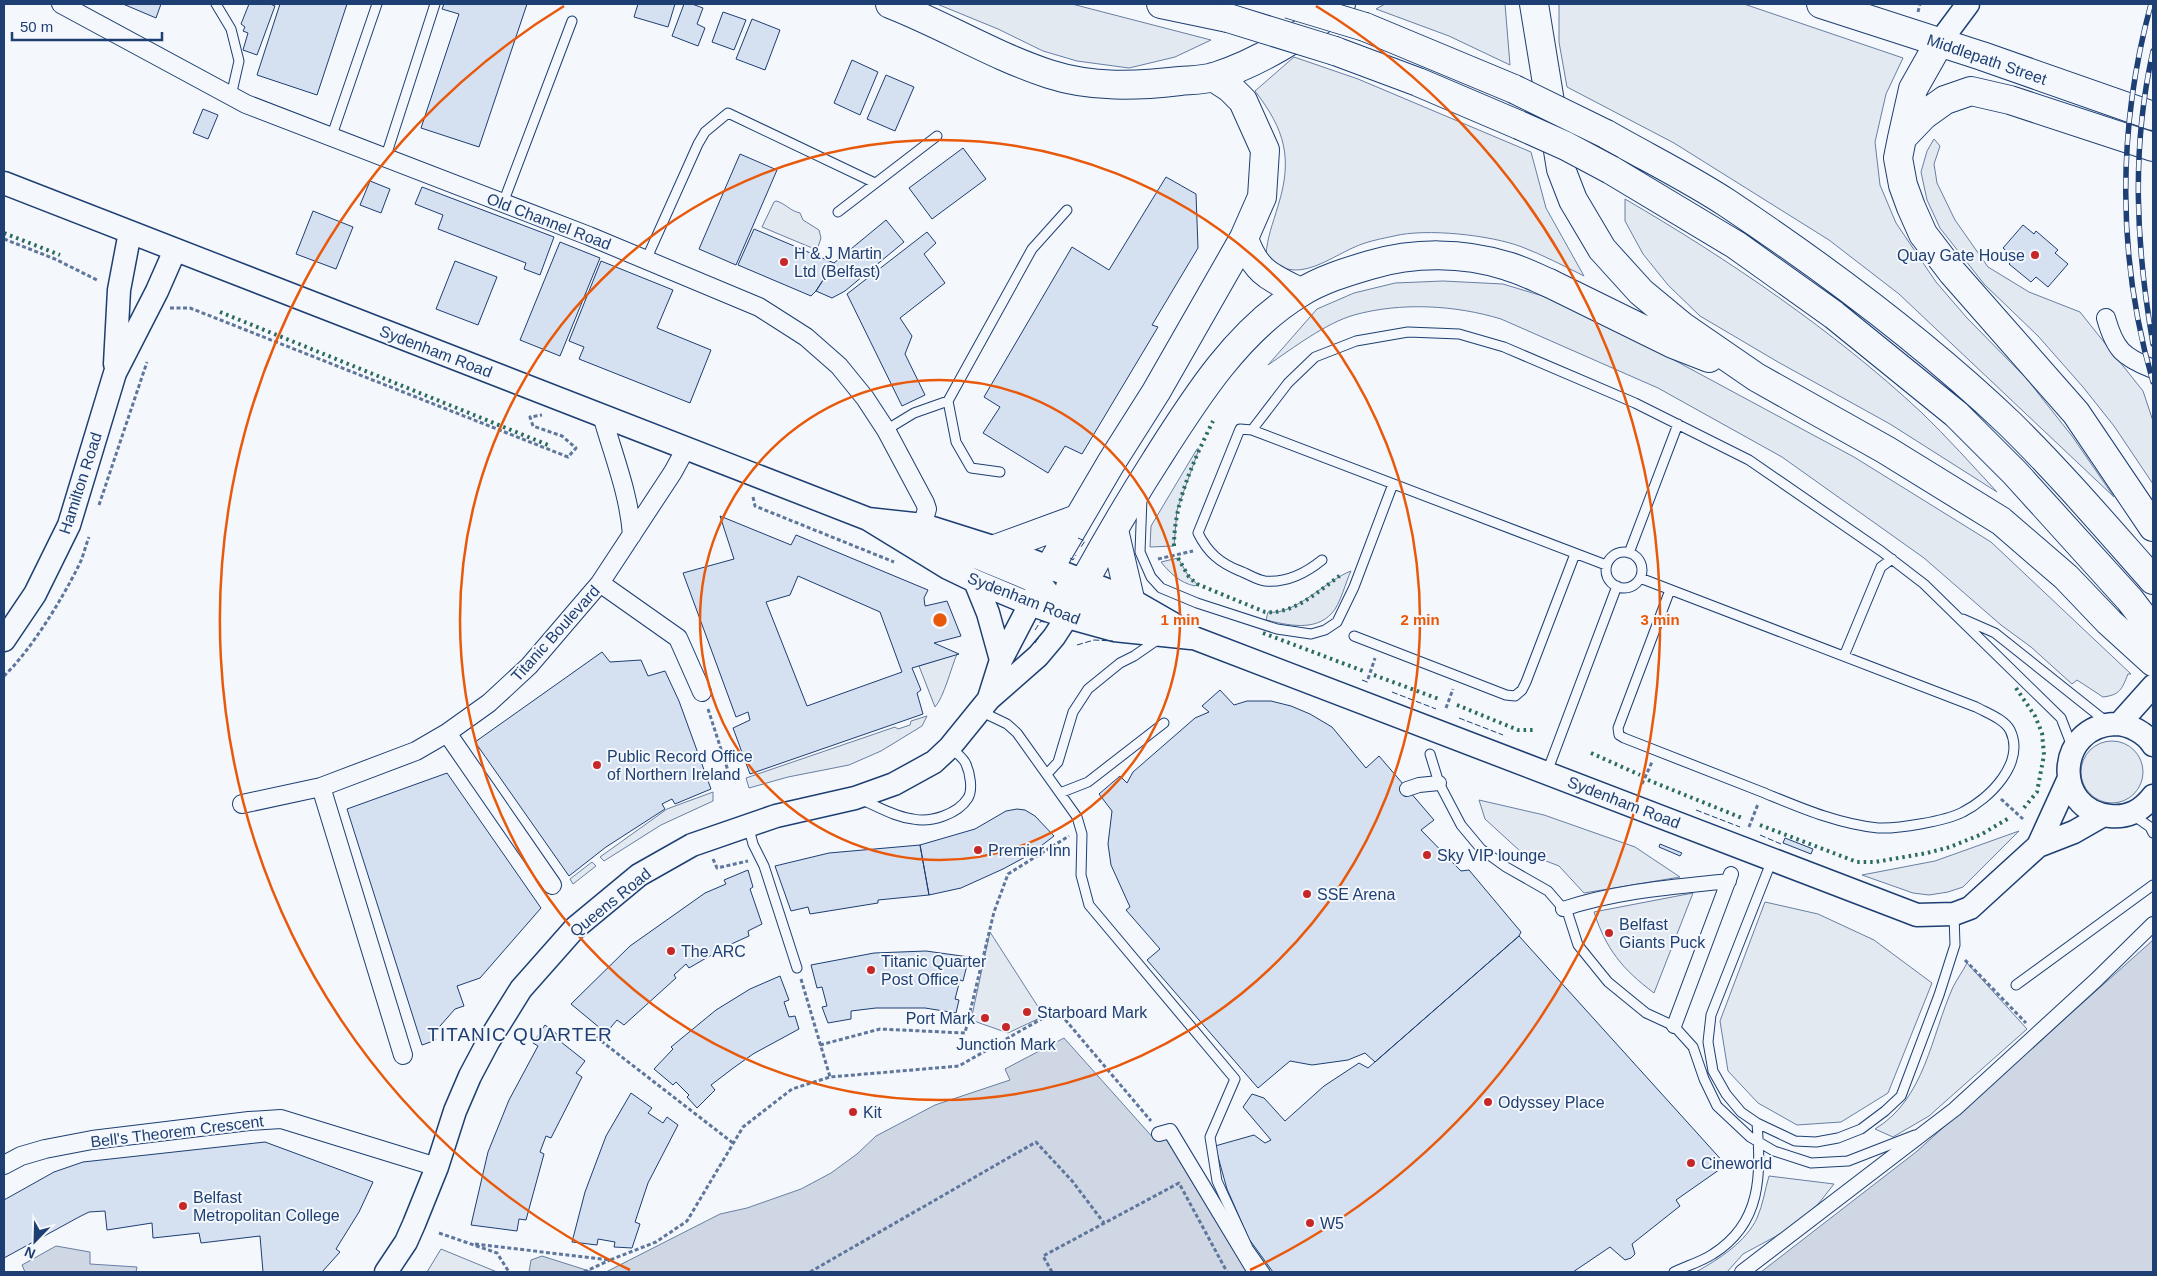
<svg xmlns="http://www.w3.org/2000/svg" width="2157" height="1276" font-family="Helvetica,sans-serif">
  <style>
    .green { fill: #e3e9f0; stroke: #687fa3 }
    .water { fill: #cfd7e4; stroke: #687fa3 }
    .building { fill: #d5e0f0; stroke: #1d3f73; fill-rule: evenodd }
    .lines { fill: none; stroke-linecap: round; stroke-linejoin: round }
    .service-casing { stroke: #1d3f73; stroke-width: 11 }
    .pedestrian-casing { stroke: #1d3f73; stroke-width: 16 }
    .minor-casing { stroke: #1d3f73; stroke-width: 20 }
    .tertiary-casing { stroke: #1d3f73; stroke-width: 25 }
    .primary-casing { stroke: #1d3f73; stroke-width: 30 }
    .trunk-casing { stroke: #1d3f73; stroke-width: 30 }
    .motorway-casing { stroke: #1d3f73; stroke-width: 30 }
    .path { stroke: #5e769c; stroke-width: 3; stroke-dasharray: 4 2.5; stroke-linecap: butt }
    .service { stroke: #f4f7fb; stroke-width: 9 }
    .pedestrian { stroke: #f4f7fb; stroke-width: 14 }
    .minor { stroke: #f4f7fb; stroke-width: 18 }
    .tertiary { stroke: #f4f7fb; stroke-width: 22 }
    .primary { stroke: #f4f7fb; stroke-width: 28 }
    .trunk { stroke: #f4f7fb; stroke-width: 28 }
    .motorway { stroke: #f4f7fb; stroke-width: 28 }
    .rail-casing { stroke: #1d3f73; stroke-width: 5.5 }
    .rail { stroke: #f4f7fb; stroke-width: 4; stroke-dasharray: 11; stroke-linecap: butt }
    .motorway-bridge-casing { stroke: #1d3f73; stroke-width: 30; stroke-linecap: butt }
    .motorway-bridge { stroke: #f4f7fb; stroke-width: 28 }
    .hedge { stroke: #2c6c60; stroke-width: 4; stroke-dasharray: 2.5 4; stroke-linecap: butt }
    .fence { stroke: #1d3f73; stroke-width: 1; stroke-dasharray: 6 2.5; stroke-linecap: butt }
    .ring { fill: none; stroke: #e8590c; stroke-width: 2.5 }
    .poi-dot { fill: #c62828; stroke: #f4f7fb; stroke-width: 2 }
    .labels { text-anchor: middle; stroke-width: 4; stroke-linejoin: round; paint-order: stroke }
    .street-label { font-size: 16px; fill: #1d3f73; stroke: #f4f7fb }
    .poi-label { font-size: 16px; fill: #1d3f73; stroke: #f4f7fb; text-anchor: start }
    .quarter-label { font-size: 19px; letter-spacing: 1px; fill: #1d3f73; stroke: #f4f7fb }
    .centre { fill: #e8590c; stroke: #f4f7fb; stroke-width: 2.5 }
    .ring-label { font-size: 15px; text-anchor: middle; font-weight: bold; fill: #e8590c; stroke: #f4f7fb; stroke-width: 4; stroke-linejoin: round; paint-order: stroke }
  </style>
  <rect width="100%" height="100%" fill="#f4f7fb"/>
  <path class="green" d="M937 4H1072L1211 40 1175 57 1129 68 1077 61 1043 51 998 29Z
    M1385 4H1505L1510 65 1449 36 1376 9Z
    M1559 4H1744L1903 58 1886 94 1875 142 1880 185 1896 223 1936 282 1967 318 2026 378 2072 436 2114 497 1899 294 1829 240 1674 143 1567 87 1559 42Z
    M1294 57 1358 79 1531 152 1546 208 1584 276C1564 266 1543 255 1522 247 1491 235 1426 228 1394 236 1385 238 1374 240 1365 243 1331 254 1297 290 1266 255 1267 238 1273 223 1278 206 1293 158 1285 130 1255 91Z
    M1934 139 1940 146 1934 164 1937 183 1955 220 1988 267 2029 292 2080 312 2143 391 2153 421V484L2114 426 2083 387 2038 336 1984 284 1940 228 1927 200 1921 172 1927 151Z
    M1625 199C1728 259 1834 331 1921 412 1947 437 1972 465 1997 492L1890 424 1778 362 1700 316 1668 285 1643 254 1625 221Z
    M776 201C785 203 790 211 800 213L803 220 819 230 821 238 817 250 762 227 774 202Z
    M1443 281 1503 284 1549 298 1648 346 1854 457 1991 542 2131 674H2128C2122 689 2120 695 2103 697L2077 680 2072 684 2031 647 2001 625 1924 558 1782 457 1658 388 1501 319C1455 305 1401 302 1354 315 1326 323 1293 348 1268 365L1317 309 1354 293 1395 283Z
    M1197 449H1199L1177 510 1174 546 1150 547 1151 526Z
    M1178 558 1189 577 1197 584 1195 586C1180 583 1170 573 1161 562Z
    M1351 571C1346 581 1340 605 1332 613 1315 632 1287 625 1266 620L1268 612C1295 616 1326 580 1351 571Z
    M957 654C951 668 944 697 935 707L919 666Z
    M927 716 922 726 881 751 849 765 788 777 749 788 746 778 895 727 898 729 910 725 911 721Z
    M2081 772a31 31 0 1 1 62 0a31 31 0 1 1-62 0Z
    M713 792V801L661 825 604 861 600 857 667 809Z
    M1479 800 1544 815 1635 847 1680 877 1584 893 1559 866 1520 851 1485 819Z
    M2019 831 1963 887 1948 892 1929 895 1913 893 1862 875 1935 861Z
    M592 862 596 866 573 884 570 879Z
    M1693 893 1654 993C1622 969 1606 949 1594 912Z
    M1765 902 1818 914 1874 940 1932 983 1888 1093 1841 1122 1797 1125 1758 1103 1728 1071 1720 1021Z
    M990 932 1044 1016 1008 1033 971 1020Z
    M1967 963 2027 1029 1929 1116 1893 1137 1875 1129C1925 1099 1931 1036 1953 987 1957 979 1963 971 1967 963Z
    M1769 1176 1834 1184 1819 1203 1795 1226 1743 1254 1727 1272H1696C1719 1259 1746 1242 1757 1218 1763 1205 1765 1189 1769 1176Z
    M441 1249 497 1272H498H427Z"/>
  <path class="water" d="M2153 940V1272H1761L1916 1152Z
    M1064 1038 1156 1141 1167 1135 1247 1272H606L720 1214 747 1208 801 1189 831 1173 857 1154 876 1136 935 1105 1010 1080 1005 1069Z
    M56 1246 90 1252V1264L137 1267 136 1272H142H25L22 1265Z
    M542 1256 586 1270 593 1272H529L531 1260Z"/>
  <path class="building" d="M123 4H161L156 18Z
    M249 4H270L275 6 257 55 243 50 248 33 243 31 245 27 241 24Z
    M280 4H347L317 95 257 75Z
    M444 4H527L479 147 421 128 459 14 442 9Z
    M638 4H675L668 27 634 17Z
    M684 4H692L703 8 697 24 705 28 698 46 672 36Z
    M723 12 746 20 734 50 712 42Z
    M752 19 780 30 765 70 736 59Z
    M852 60 878 72 860 115 834 103Z
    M886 75 914 87 895 131 867 119Z
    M203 109 218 115 208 139 193 133Z
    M963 148 986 179 932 219 909 188Z
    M740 154 777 170 736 265 699 249Z
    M1166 177 1196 194 1198 248 1152 325 1158 327 1082 454 1065 446 1048 473 983 433 1000 407 984 397 1072 247 1109 270Z
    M370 181 390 189 381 213 360 205Z
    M422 187 554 237 540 275 524 269 526 263 438 229 443 215 415 204Z
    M313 211 353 227 336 269 296 254Z
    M886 220 904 242 845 291 832 298 816 291 834 263Z
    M2023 225 2034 234 2036 231 2058 250 2055 253 2068 264 2048 287 2036 277 2031 282 2009 264 2014 258 2003 248Z
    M754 229 834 263 816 291 811 296 738 265Z
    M927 232 936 243 924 254 945 283 900 318 912 336 905 354 925 395 902 406 847 294Z
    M560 242 600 258 560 356 520 340Z
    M455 261 497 277 478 325 436 309Z
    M601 261 673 290 657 328 711 350 690 403 579 359 584 347 569 341Z
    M720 516 791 545 796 535 928 590 924 598 925 606 947 601 961 636 934 643 959 654 912 668 921 690 917 693 923 714 750 774 733 728 750 720 748 712 736 717 683 573 734 559ZM798 576 880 612 902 672 807 706 766 602 790 595Z
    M602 652 610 662 641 660 648 676 665 671 679 701 711 789 675 804 672 799 662 804 665 809 606 847 569 876 475 742Z
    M1220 690 1234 705 1247 701H1271L1291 706 1310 714 1332 727 1366 768 1379 756 1434 820 1421 830 1461 871 1469 870 1521 932 1519 936 1375 1062 1365 1053 1348 1060 1312 1065 1290 1061 1258 1088 1147 960 1160 949 1126 910 1130 907 1111 865 1108 844 1112 811 1099 794 1120 776 1127 783 1133 772 1195 718 1209 712 1202 706Z
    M447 773 541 908 480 978 457 986 464 1006 455 1009 433 1034 436 1040 422 1045 347 809Z
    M1017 809 1025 810 1035 816 1054 836 1029 855 1003 869 961 888 929 895 920 845 975 829 1006 811Z
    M1785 838 1813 849 1811 854 1783 843Z
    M1660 844 1682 853 1680 856 1659 847Z
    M920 845 929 895 878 900V903L810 914 808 907 791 911 775 866 829 853Z
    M748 870 753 887 750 889 762 924 748 931 749 936 727 946 689 968 686 964 674 975 676 978 624 1025 617 1020 606 1033 571 1004 630 946 705 893 726 884 724 880Z
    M1519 936 1726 1165 1676 1200 1680 1206 1632 1244 1635 1254 1631 1258 1625 1260 1610 1247 1573 1272H1273L1249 1239 1227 1189 1215 1146 1254 1135 1265 1143 1271 1140 1243 1107 1252 1094 1264 1098 1285 1121 1324 1086 1359 1063 1368 1068Z
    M926 951 969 957 963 981 960 980 955 999 959 1000 956 1013 925 1008H876L851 1011V1019L828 1023 822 1007 827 1006 822 987 817 988 811 965 874 953Z
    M780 976 789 1000 784 1002 789 1017 795 1016 799 1029 753 1054 732 1069 711 1085 715 1090 697 1108 687 1097 689 1095 676 1082 673 1085 654 1069 673 1049 671 1047 716 1010 750 989Z
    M545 1025 558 1035 556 1038 585 1061 576 1073 582 1077 551 1138 546 1136 540 1152 544 1154 526 1220 519 1219 517 1231 471 1225 488 1152 509 1100 538 1046 533 1043Z
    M631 1093 652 1108 648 1113 663 1123 667 1117 678 1125 648 1183 635 1222 640 1224 632 1248 614 1247 615 1242 598 1239 597 1245 572 1242 585 1192 606 1136Z
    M265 1142 373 1182 359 1212 336 1249 340 1252 322 1272H263L260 1236 201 1243 199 1233 153 1238 152 1223 107 1230 105 1211 89 1212 79 1217 4 1258V1200L54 1172 83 1162Z"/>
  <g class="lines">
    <defs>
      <path id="service" d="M216 4 231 29 239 61 231 96
        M331 138 377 4
        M385 159 435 4
        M503 203 572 21
        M838 212 937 136
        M646 260 698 144 705 132 728 113 875 183
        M948 401 1032 249 1067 210
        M886 430 914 413 948 401 956 442 971 468 1000 472
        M1252 430 1606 565
        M1142 498 1140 552 1151 577 1161 588 1197 603 1277 629 1311 634 1325 630 1337 622 1354 587 1393 484
        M1606 570a18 18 0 1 1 36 0a18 18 0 1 1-36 0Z
        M1629 553 1678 424
        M1322 560C1306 573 1287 583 1265 581 1257 580 1248 574 1240 571 1220 563 1208 553 1198 533L1240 429 1252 430 1288 383 1315 357 1356 341 1408 332 1459 334 1504 347 1635 403 1749 460 1881 551 1924 584 2061 718 2073 749
        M1640 578 1976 707C1987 713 2004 719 2010 730 2026 763 1989 799 1963 812 1946 821 1898 829 1878 828 1837 824 1799 807 1762 792 1716 774 1670 756 1624 738L1619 735 1618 728 1670 590
        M1963 619 1995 633 2108 723
        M1354 636 1506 695 1515 696 1522 690 1526 682 1575 554
        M1844 656 1881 567 1892 559
        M980 711 1007 724 1017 733 1077 817 1082 834 1081 875 1089 905 1235 1079 1210 1137 1217 1181 1248 1248 1265 1272
        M1430 754 1439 783 1461 825 1481 849 1506 867 1548 891 1568 914 1578 945 1608 982 1646 1013 1674 1026 1693 1047 1704 1079 1717 1106 1750 1137 1774 1151 1811 1163 1848 1161 1915 1135
        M1547 772 1617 586
        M1047 774 1058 762 1073 712 1088 689 1120 663 1134 656 1160 638
        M1060 793 1088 782 1164 723
        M862 800C879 807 895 817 913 819 931 823 958 814 968 798 973 790 970 773 966 764 964 758 955 752 950 747
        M2133 815 2150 827 2153 833
        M748 825 753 844 764 866 797 968
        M1772 860 1711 1015 1708 1042 1713 1071 1726 1094 1741 1112 1757 1123 1795 1141 1816 1142 1838 1138 1861 1129 1885 1111 1901 1096 1939 995 1955 945 1954 915
        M2016 985 2153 885
        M1674 1272C1686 1266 1701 1262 1713 1254 1762 1223 1761 1175 1757 1123"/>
      <path id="pedestrian" d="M1407 789 1419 785 1439 783
        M1563 909C1616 891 1673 887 1729 881
        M1674 1026 1731 874
        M1159 1134 1170 1131 1255 1272
        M1742 1272 1955 1109 2096 980 2153 924"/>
      <path id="minor" d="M61 4 246 104 589 236 759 307 806 337 839 366 865 398 886 430 925 503 927 509 919 537
        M2106 318C2115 350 2123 357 2153 369
        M602 415C613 455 629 493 632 535
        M600 583 678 638 702 692
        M447 733 552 885
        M321 787 403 1055
        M242 804 321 787 416 751 447 733 489 703 529 666 600 583 673 472 686 448
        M4 1165 21 1156 45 1149 92 1140 249 1121 281 1119 437 1167"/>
      <path id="tertiary" d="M1939 43 1968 4
        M4 183 868 519 948 568 975 581 1030 604 1067 617 1114 630 1191 638
        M115 364 119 290 130 232
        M868 519 923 525 1015 554 1130 599 1170 622 1194 638 1917 915 1954 914 1970 908 2038 846 2074 832 2102 816
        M935 540 1041 584 1067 617
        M975 581 988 613 1001 660
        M1067 587 1076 598 1132 619 1145 629
        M4 640 35 594 69 525 115 373 157 291 175 250
        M989 698 1001 660 1037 591
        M2119 724 2153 686
        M2153 745C2146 733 2129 724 2115 724 2056 726 2052 810 2110 816 2129 818 2142 810 2153 796
        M2038 846 2069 778
        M386 1272 406 1242 414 1224 437 1167 455 1111 470 1076 488 1042 521 989 575 928 639 875 692 845 776 816 855 798 894 784 934 762 950 747 989 699 1038 656 1054 637 1067 617 1085 580"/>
      <path id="primary" d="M1821 4 1982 56 2153 116"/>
      <path id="trunk" d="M890 4C944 25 994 56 1049 74 1092 88 1137 86 1180 81 1191 80 1204 80 1214 77 1258 63 1306 34 1341 4
        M1244 238C1255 272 1270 277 1300 292
        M1114 530 1130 599
        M998 548 1077 519
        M1050 567 1111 463 1156 392 1244 238 1262 197 1265 150 1243 101 1230 88 1213 77
        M1085 580C1107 540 1131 499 1156 460 1194 400 1237 331 1300 293 1320 280 1346 272 1370 265 1414 252 1463 252 1507 266 1521 270 1535 277 1549 283"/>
      <path id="motorway" d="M1161 4 1228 18
        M1534 4 1561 169 1573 200 1602 249 1641 292 1682 326 1756 377 1886 450 2001 521 2066 577 2109 622 2153 662
        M1365 27 1514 89
        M1939 43 1913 89 1902 138 1898 158 1903 185 1911 207 1923 234 1952 272 2076 413 2153 527
        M1335 51 1418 82 1519 125
        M1606 134C1646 157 1689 178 1727 203 1826 269 1924 342 2010 424 2060 473 2106 527 2153 580
        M1902 138 1924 115 1945 100 1971 91 2010 100 2153 147
        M1611 170 1736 245 1834 315 1956 414 2015 473 2130 600 2153 630
        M1549 283 1673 344 1709 358"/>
    </defs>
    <use href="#service" class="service-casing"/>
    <use href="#pedestrian" class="pedestrian-casing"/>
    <use href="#minor" class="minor-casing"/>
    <use href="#tertiary" class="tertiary-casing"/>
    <use href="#primary" class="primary-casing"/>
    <use href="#trunk" class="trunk-casing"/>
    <use href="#motorway" class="motorway-casing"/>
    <path class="path" d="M1918 12 1920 4
      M4 239 55 259 99 281
      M170 308H190L568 457 576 448 562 436 533 426 530 417 542 415
      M753 497 755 506 894 562
      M99 505 147 362
      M1158 559 1193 551
      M4 676C31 650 61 601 78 567 83 558 85 547 89 537
      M1368 679 1375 658
      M1446 708 1453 689
      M708 709 731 780
      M1642 784 1652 762
      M2001 799 2023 819
      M1749 827 1758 804
      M713 859 717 868 748 861
      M1965 960 2026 1023
      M801 979 830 1077
      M596 1037 733 1143
      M820 1045 880 1029 965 1033 994 912 1008 874 1069 836
      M439 1233 497 1253 509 1272
      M475 1244 610 1260 656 1242 687 1221 743 1127 792 1089 830 1077 959 1066 1057 1010 1151 1121
      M584 1272 610 1260
      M810 1272 1036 1142 1073 1182 1104 1223
      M1052 1272 1043 1256 1179 1183 1227 1272"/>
    <use href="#service" class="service"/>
    <use href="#pedestrian" class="pedestrian"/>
    <use href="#minor" class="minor"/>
    <use href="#tertiary" class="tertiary"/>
    <use href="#primary" class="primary"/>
    <use href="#trunk" class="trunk"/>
    <use href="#motorway" class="motorway"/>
    <defs>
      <path id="rail" d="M2151 4C2117 129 2117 258 2153 382
        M2153 51C2131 149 2136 246 2153 344"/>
    </defs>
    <use href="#rail" class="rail-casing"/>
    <use href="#rail" class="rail"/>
    <defs>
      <path id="motorway-bridge" d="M1289 4 1365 27
        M1228 18 1335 51
        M1514 89 1606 134
        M1519 125 1566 146 1611 170"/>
    </defs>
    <use href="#motorway-bridge" class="motorway-bridge-casing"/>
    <use href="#motorway-bridge" class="motorway-bridge"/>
    <path class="hedge" d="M4 233 60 255
      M220 312 548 445
      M1174 546C1174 502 1194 460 1213 421
      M1178 558 1189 577 1197 584 1265 612C1294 615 1320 590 1342 574
      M1263 633 1366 672
      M1374 675 1439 699
      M2016 688 2035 716 2042 733 2044 755 2037 792 2023 809
      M1457 705 1518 730H1533
      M1591 753 1640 775
      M1648 780 1742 818
      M1760 825 1857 862H1875L1927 853 1950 847 1982 834 2009 818"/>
    <path class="fence" d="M1078 538 1085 541 1081 547
      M1070 558 1073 560 1076 555
      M1035 630 1041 621 1046 623
      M1035 643 1041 634
      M1077 645 1094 640 1113 641
      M1362 680 1370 683
      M1392 692 1436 709
      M1459 718 1503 735
      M1696 810 1740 827
      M1760 835 1781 844"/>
  </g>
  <g class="ring">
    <circle cx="940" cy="620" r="240"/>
    <circle cx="940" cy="620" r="480"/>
    <path d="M630 1270A720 720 0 0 1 564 6M1316 6A720 720 0 0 1 1250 1270"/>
  </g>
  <g class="poi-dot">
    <circle cx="2035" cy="255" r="5"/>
    <circle cx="784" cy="262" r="5"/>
    <circle cx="597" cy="765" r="5"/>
    <circle cx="978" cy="850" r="5"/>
    <circle cx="1427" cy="855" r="5"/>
    <circle cx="1307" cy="894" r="5"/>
    <circle cx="1609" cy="933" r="5"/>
    <circle cx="671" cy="951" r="5"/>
    <circle cx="871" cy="970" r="5"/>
    <circle cx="1027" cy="1012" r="5"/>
    <circle cx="985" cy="1018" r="5"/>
    <circle cx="1006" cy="1027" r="5"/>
    <circle cx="1488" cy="1102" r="5"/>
    <circle cx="853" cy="1112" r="5"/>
    <circle cx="1691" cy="1163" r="5"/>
    <circle cx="183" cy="1206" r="5"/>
    <circle cx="1310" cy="1223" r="5"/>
  </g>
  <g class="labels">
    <g class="street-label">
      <text transform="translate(1987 59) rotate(19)" y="6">Middlepath Street</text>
      <text transform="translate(549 221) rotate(21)" y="6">Old Channel Road</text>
      <text transform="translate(436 351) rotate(21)" y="6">Sydenham Road</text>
      <text transform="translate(80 483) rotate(-72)" y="6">Hamilton Road</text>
      <text transform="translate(1024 598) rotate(21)" y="6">Sydenham Road</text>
      <text transform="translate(555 633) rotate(-48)" y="6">Titanic Boulevard</text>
      <text transform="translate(1624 802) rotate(21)" y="6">Sydenham Road</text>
      <text transform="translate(610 902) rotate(-39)" y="6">Queens Road</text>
      <text transform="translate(177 1131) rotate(-7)" y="6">Bell's Theorem Crescent</text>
    </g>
    <g class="poi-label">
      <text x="794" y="259">H &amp; J Martin<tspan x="794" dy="18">Ltd (Belfast)</tspan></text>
      <text x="2025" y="261" text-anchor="end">Quay Gate House</text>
      <text x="607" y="762">Public Record Office<tspan x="607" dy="18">of Northern Ireland</tspan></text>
      <text x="988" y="856">Premier Inn</text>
      <text x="1437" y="861">Sky VIP lounge</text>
      <text x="1317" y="900">SSE Arena</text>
      <text x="1619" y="930">Belfast<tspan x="1619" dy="18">Giants Puck</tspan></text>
      <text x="681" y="957">The ARC</text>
      <text x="881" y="967">Titanic Quarter<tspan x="881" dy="18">Post Office</tspan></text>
      <text x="1037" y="1018">Starboard Mark</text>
      <text x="975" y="1024" text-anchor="end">Port Mark</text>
      <text x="1006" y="1050" text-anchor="middle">Junction Mark</text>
      <text x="1498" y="1108">Odyssey Place</text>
      <text x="863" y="1118">Kit</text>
      <text x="1701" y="1169">Cineworld</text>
      <text x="193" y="1203">Belfast<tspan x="193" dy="18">Metropolitan College</tspan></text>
      <text x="1320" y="1229">W5</text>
    </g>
    <g class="quarter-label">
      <text x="520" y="1041">TITANIC QUARTER</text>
    </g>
  </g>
  <circle cx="940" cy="620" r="8" class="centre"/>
  <g class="ring-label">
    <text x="1180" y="625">1 min</text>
    <text x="1420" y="625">2 min</text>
    <text x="1660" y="625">3 min</text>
  </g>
  <rect width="2157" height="1276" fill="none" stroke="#1d3f73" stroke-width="10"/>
  <g transform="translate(35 1241) rotate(203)" stroke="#f4f7fb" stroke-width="4" paint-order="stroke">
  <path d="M0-4L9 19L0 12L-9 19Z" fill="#1d3f73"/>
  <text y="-8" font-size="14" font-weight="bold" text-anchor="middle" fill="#1d3f73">N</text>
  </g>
  <path d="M12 32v8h150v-8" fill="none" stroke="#1d3f73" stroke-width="2.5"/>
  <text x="20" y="32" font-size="15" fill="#1d3f73" stroke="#f4f7fb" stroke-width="4" paint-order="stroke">50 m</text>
</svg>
